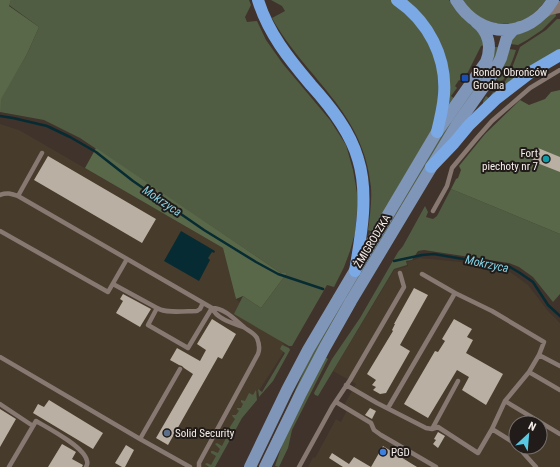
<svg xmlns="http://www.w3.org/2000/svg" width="560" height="467" font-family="'Roboto Condensed',sans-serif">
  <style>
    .industrial { fill: #473b2c; fill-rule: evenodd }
    .green { fill: #515d43 }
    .forest { fill: #596848 }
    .water { fill: #072b32 }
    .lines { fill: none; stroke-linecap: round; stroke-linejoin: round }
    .stream { stroke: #072b32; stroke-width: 2.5 }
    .building { fill: #baafa3 }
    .lane { stroke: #877972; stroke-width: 4.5 }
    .secondary { stroke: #877972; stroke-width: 12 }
    .primary { stroke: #7f96b8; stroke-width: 12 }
    .highway { stroke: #7aa9e6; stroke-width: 12 }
    .transit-dot { fill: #1a4fb4; stroke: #211c19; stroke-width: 1.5 }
    .culture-dot { fill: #0f9aa8; stroke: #211c19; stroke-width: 1.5 }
    .service-dot { fill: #5c6f8a; stroke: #211c19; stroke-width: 1.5 }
    .shop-dot { fill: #3f7fe0; stroke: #211c19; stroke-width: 1.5 }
    .labels { text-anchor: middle; stroke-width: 4; stroke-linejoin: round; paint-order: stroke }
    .poi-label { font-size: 11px; fill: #f7efeb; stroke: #211c19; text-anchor: start }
    .street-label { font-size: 11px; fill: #f7efeb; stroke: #211c19 }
    .water-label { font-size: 12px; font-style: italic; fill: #83d2e5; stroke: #211c19 }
  </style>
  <rect width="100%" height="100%" fill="#3f332c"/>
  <path class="industrial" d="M0 124 19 130 223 248 236 299 287 347 210 467H0Z
    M420 258 461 262 510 272 528 285 548 311 560 323V467H308L313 457 315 458 336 419 341 422 346 412 345 403 356 384 333 371 394 270 408 266 407 262ZM516 423H540V447H516Z"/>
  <path class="green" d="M11 0H249L251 5 245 17 247 22 257 21 266 40 283 64 330 120 346 145 353 170 356 187 358 200 355 233 350 251 344 267 334 287 327 285 292 346H289L234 314 243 296 261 308 287 273H281L80 138 44 120 0 112V99L27 54 39 27 9 5Z
    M271 0H391L401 6 430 41 441 80 437 121 373 232 368 230C370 216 372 201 371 187 364 111 306 79 272 18L285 11 282 6Z
    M405 0H449L463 18 478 29 486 44 481 46 468 72 461 81 459 80 455 86 457 88 451 96 455 99 446 115 449 79Z
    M463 0H546C541 6 537 11 531 16 513 29 486 25 470 10 468 7 465 3 463 0Z
    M555 11 556 16 542 30 527 40 518 45 510 44 514 36Z
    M557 19H560V49L551 54 483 104V101L486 96 489 98 493 92H495L498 88 497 87 503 85 510 73 520 47 546 30Z
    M494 47H499L498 55 260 467H259L292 398 308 361Z
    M509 49 516 50C513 60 509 69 504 79 502 81 500 81 497 80V79L507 58Z
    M451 189 560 234V294L553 302 533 277 519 267 509 263 424 250 418 251 412 260 406 261 407 265 394 269 318 396 315 395 314 393 332 359 360 318 398 252 403 246 425 206 428 212 426 217 433 219 437 216Z
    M282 345 289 348 290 350 273 381 259 397 258 389 262 392 285 353 280 349Z
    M325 357 328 359 292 430 288 448 279 467 275 466 284 439Z
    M256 390 257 400 242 418 215 467H209L205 464 207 463 211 465 216 456 211 453V451H213L218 453 220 449 215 444 217 443 222 446 228 434 224 432 223 430 224 429 228 430 235 419 233 417 232 415H236L239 411 237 409V408H241L243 404 241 402V400L245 401 249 393 253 395Z"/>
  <path class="forest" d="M0 0H11L9 6 39 27 27 54 1 99 0 112Z
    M560 90V234L451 189 456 179 458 178 461 170 459 166 485 134 520 100 529 105 545 99 551 92Z
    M96 148 281 273H287L261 308 243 296 236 299 223 248 85 168Z"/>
  <path class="water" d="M181 231 215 251 214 253 212 252 208 258 210 260 199 281 164 261Z"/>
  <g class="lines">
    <path class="stream" d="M0 116 13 118 47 126 70 137 96 152 133 181 204 230 256 262 278 274 323 289
      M394 261 422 255 434 254 510 267 520 273 533 282 548 305 560 316"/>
  </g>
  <path class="building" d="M538 148 560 157V172L532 161Z
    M48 156 156 219 142 243 34 180Z
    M414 288 428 295 400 345 410 351 386 393 380 394 373 390 376 387 372 385 376 380 367 374 393 331 392 330 395 324H394Z
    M123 294 151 309 140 327 116 313 123 301 120 299Z
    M212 319 236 334 222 359 218 357 168 445 156 438 193 374 184 368 182 366 179 365 170 360 177 348 200 361 206 350 197 344Z
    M454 319 472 329 467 337 473 340 466 353 503 374 486 405 462 390 469 377 457 370 428 418 404 404 435 351 438 352 445 341 442 339Z
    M49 400 103 433 93 449 33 413 38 404 44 407Z
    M370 408 376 411 372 419 365 415Z
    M0 409 16 419 0 447Z
    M438 432 445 436 438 448 433 444 436 440 434 439Z
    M62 444 76 452 72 459 83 465 82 467H48Z
    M126 445 134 450 125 467H122L115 463Z
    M383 446 417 467H343L329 458 332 453 349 464 354 457 371 467Z"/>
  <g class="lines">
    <path class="lane" d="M42 153 18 196 212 308C225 308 235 320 245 328 249 331 254 333 257 338 259 343 260 349 258 354L199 463V467
      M0 195C7 192 12 194 18 196
      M433 211 447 186 452 168 477 138 492 121 530 88 560 70
      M0 231 108 292 127 259
      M113 284 157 308 148 325 188 348 212 308
      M157 308C167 314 186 311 197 311L200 309 203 303
      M212 308C217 319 232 323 243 327
      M539 355 560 366
      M0 357 140 439 180 369
      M529 372 560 390
      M346 385 377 403 426 428 432 429 438 427 478 453 492 429 505 401 529 372 539 355 544 342 492 311 455 293 422 274
      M505 401 560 434
      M336 402 371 423 374 430 381 435 436 467
      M0 404 33 426
      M388 408 455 293
      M432 429 458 381
      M492 429 516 444
      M140 439 190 467
      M518 447 536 467
      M9 467 36 421C48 428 85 447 87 461 88 464 87 465 86 467
      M299 467 332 407 350 380 404 287 400 273"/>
    <path class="secondary" d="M544 12 549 9 560 7"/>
    <path class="primary" d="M456 0C480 40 529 40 553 0
      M250 467 287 390 308 350 347 284 437 132 486 62C492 47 489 32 476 22
      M265 467 301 393 325 347 351 301 456 126 494 72 501 58 507 37 513 30 520 27"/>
    <path class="highway" d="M258 0C268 33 289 59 311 85 330 106 350 131 358 159 369 194 361 236 355 271
      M397 0C428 21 447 57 444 95 443 107 440 120 437 132
      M431 167 454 143 469 125 496 99 531 72 560 55"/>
  </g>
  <rect class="transit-dot" x="461" y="74" width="8" height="8" rx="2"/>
  <circle class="culture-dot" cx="546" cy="159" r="4"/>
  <circle class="service-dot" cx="167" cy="433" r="4"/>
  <circle class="shop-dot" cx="383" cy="452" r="4"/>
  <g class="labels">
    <g class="poi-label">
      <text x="473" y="76">Rondo Obrońców<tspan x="473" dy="13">Grodna</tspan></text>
      <text x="538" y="157" text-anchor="end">Fort<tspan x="538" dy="13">piechoty nr 7</tspan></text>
      <text x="175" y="437">Solid Security</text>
      <text x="391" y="456">PGD</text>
    </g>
    <g class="street-label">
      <text transform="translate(372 241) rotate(-59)" y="4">ŻMIGRODZKA</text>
    </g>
    <g class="water-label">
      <text transform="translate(162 201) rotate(34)" y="4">Mokrzyca</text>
      <text transform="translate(487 264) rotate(12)" y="4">Mokrzyca</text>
    </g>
  </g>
  <g transform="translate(528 435) rotate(26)"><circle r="19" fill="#211c19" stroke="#77706d"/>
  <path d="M0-3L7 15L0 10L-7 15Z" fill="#58c9e3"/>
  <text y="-6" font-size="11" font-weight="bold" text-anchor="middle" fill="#f7efeb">N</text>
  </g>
</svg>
